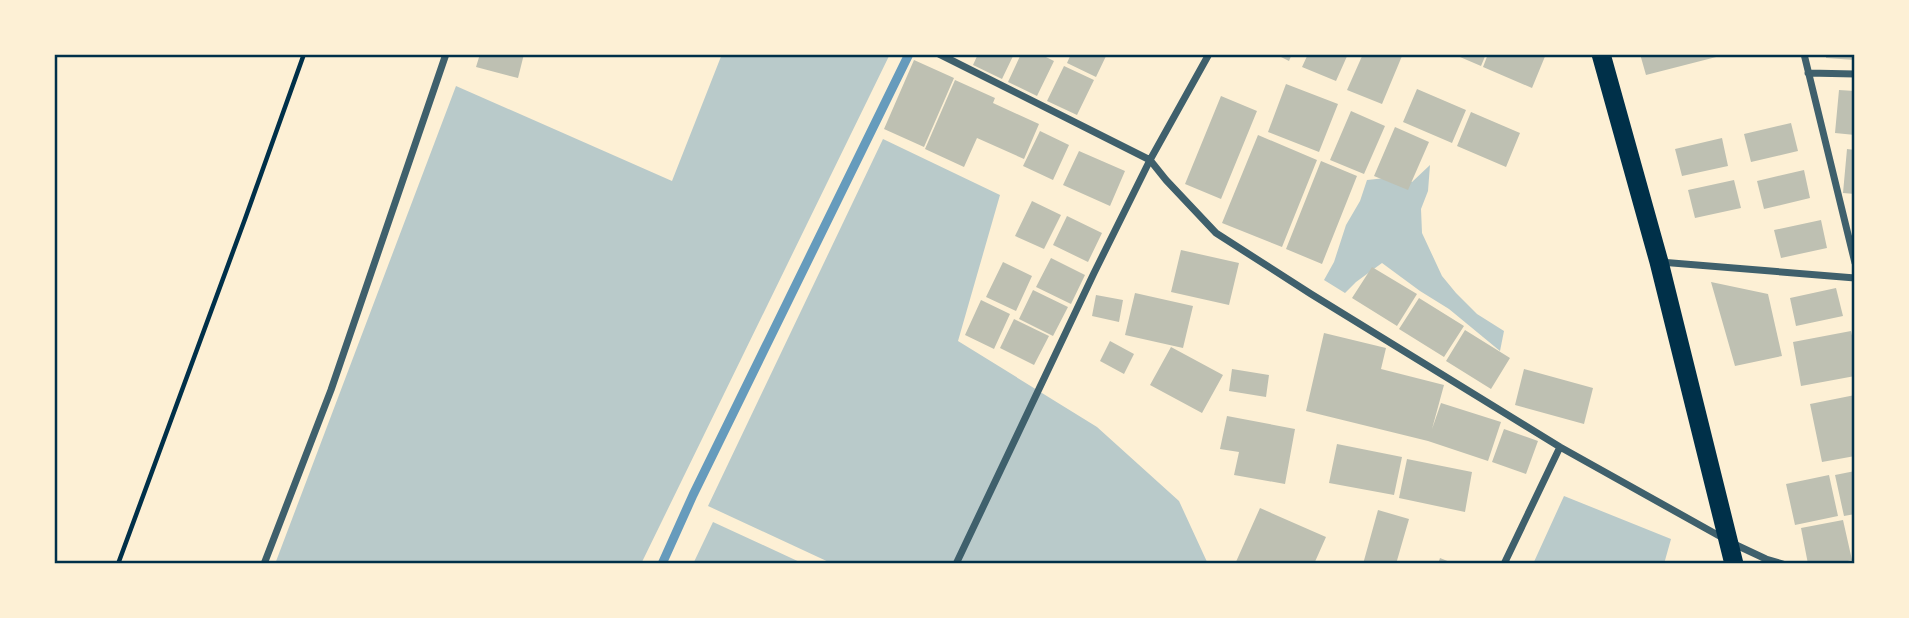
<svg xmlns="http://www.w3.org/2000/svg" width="1909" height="618" font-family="'Golos Text',sans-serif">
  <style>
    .green { fill: #b9caca }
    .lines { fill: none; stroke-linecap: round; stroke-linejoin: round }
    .stream { stroke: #669bbc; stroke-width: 9 }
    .building { fill: #bec0b2 }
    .path { stroke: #003049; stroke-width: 4.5 }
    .minor { stroke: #3f606c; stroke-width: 7 }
    .trunk { stroke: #003049; stroke-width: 19 }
    .neatline { fill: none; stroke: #003049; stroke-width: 2.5 }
  </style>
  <rect width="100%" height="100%" fill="#fdf0d5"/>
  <path class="green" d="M722 54H890L641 564H275L456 86 672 181Z
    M883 139 1000 195 958 341 1097 427 1179 501 1208 564H833L708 506Z
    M1430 165 1428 191 1421 209 1422 233 1442 276 1456 293 1477 314 1504 331 1500 351 1449 309 1420 291 1382 263 1356 282 1345 293 1324 280 1334 262 1346 225 1360 201 1367 180 1395 177 1412 182Z
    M1564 496 1671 539 1664 564H1533Z
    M713 522 804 564H693Z"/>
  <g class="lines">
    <path class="stream" d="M662 564 693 495 909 54"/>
  </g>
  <path class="building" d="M480 54H524L518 78 476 67Z
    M978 54H1014L1002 79 973 65Z
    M1021 54H1040L1054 61 1037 96 1008 82Z
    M1071 54H1107L1096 77 1067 63Z
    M1275 54H1292L1289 61Z
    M1308 54H1348L1336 81 1302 67Z
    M1363 54H1399L1402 56 1382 104 1347 90Z
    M1453 54H1486L1481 66Z
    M1488 54H1546L1532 88 1483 67Z
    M1640 54H1724V55L1646 75Z
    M1826 54H1855V60L1826 58Z
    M914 60 954 78 924 147 884 129Z
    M1064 66 1094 80 1077 115 1047 101Z
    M955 80 995 98 993 103 1039 124 1024 159 977 138 964 167 925 149Z
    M1286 84 1338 104 1319 152 1268 132Z
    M1417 89 1466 110 1452 143 1403 122Z
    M1839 90 1855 91V135L1835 133Z
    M1221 96 1257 111 1221 199 1185 184Z
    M1351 111 1385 126 1364 174 1330 160Z
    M1471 112 1520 133 1506 167 1457 146Z
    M1791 123 1798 151 1751 162 1744 134Z
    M1395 127 1429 142 1408 190 1374 176Z
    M1040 131 1069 145 1053 180 1023 166Z
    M1258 135 1317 160 1282 247 1222 223Z
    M1722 138 1728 166 1682 176 1675 149Z
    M1847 149 1855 150V194L1843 193Z
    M1079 151 1125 171 1110 206 1063 185Z
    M1321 161 1357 176 1322 264 1286 249Z
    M1804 170 1810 198 1764 209 1757 181Z
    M1734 180 1741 208 1695 218 1688 190Z
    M1032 201 1061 215 1044 249 1015 236Z
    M1067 216 1102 233 1088 262 1053 245Z
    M1821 220 1827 248 1781 258 1774 230Z
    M1181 250 1239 263 1229 305 1171 292Z
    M1051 258 1085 275 1071 304 1036 287Z
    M1003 262 1032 276 1016 311 986 297Z
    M1372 267 1417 294 1397 326 1352 298Z
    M1711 282 1768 294 1782 356 1735 366Z
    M1836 288 1843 316 1796 326 1790 298Z
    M1033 290 1068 307 1053 336 1019 319Z
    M1135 293 1193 306 1183 348 1125 335Z
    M1096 295 1123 300 1119 322 1092 316Z
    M1419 298 1464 326 1444 357 1399 329Z
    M981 300 1010 314 994 349 965 335Z
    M1014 319 1049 336 1034 365 1000 348Z
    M1465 330 1510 358 1491 389 1446 361Z
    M1851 331 1855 349V376L1801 386 1793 342Z
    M1324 333 1386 348 1381 369 1444 385 1432 429 1441 403 1501 422 1488 461 1428 441 1306 411Z
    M1110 341 1134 354 1124 374 1100 361Z
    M1171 347 1223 375 1202 413 1150 385Z
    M1232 369 1269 375 1266 397 1229 391Z
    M1524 369 1593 388 1584 424 1515 405Z
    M1855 395V456L1822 462 1810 404Z
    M1227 416 1295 429 1285 484 1234 475 1239 452 1220 449Z
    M1504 429 1538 441 1526 474 1492 462Z
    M1337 444 1402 457 1394 495 1329 483Z
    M1407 459 1472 472 1465 512 1399 498Z
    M1855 471V514L1844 516 1835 475Z
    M1829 475 1838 516 1795 525 1786 484Z
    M1260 508 1326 537 1314 564H1235Z
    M1378 510 1409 519 1396 564H1363Z
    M1843 520 1852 560 1835 564H1808L1801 528Z
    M1440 558 1455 564H1438Z"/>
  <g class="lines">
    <path class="path" d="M118 564 245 219 304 54"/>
    <path class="minor" d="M939 54 1150 160 1166 180 1216 233 1311 294 1560 447 1723 538
      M1804 54 1855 263
      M1808 73 1855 74
      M1660 262 1855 278
      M1734 544 1766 559 1783 564
      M264 564 331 390 446 54
      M956 564 1094 273 1150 160 1209 54
      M1504 564 1560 447"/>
    <path class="trunk" d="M1601 54 1659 262 1734 564"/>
  </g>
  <rect width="1909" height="618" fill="none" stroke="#fdf0d5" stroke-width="112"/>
  <rect x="56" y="56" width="1797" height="506" class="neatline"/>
</svg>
